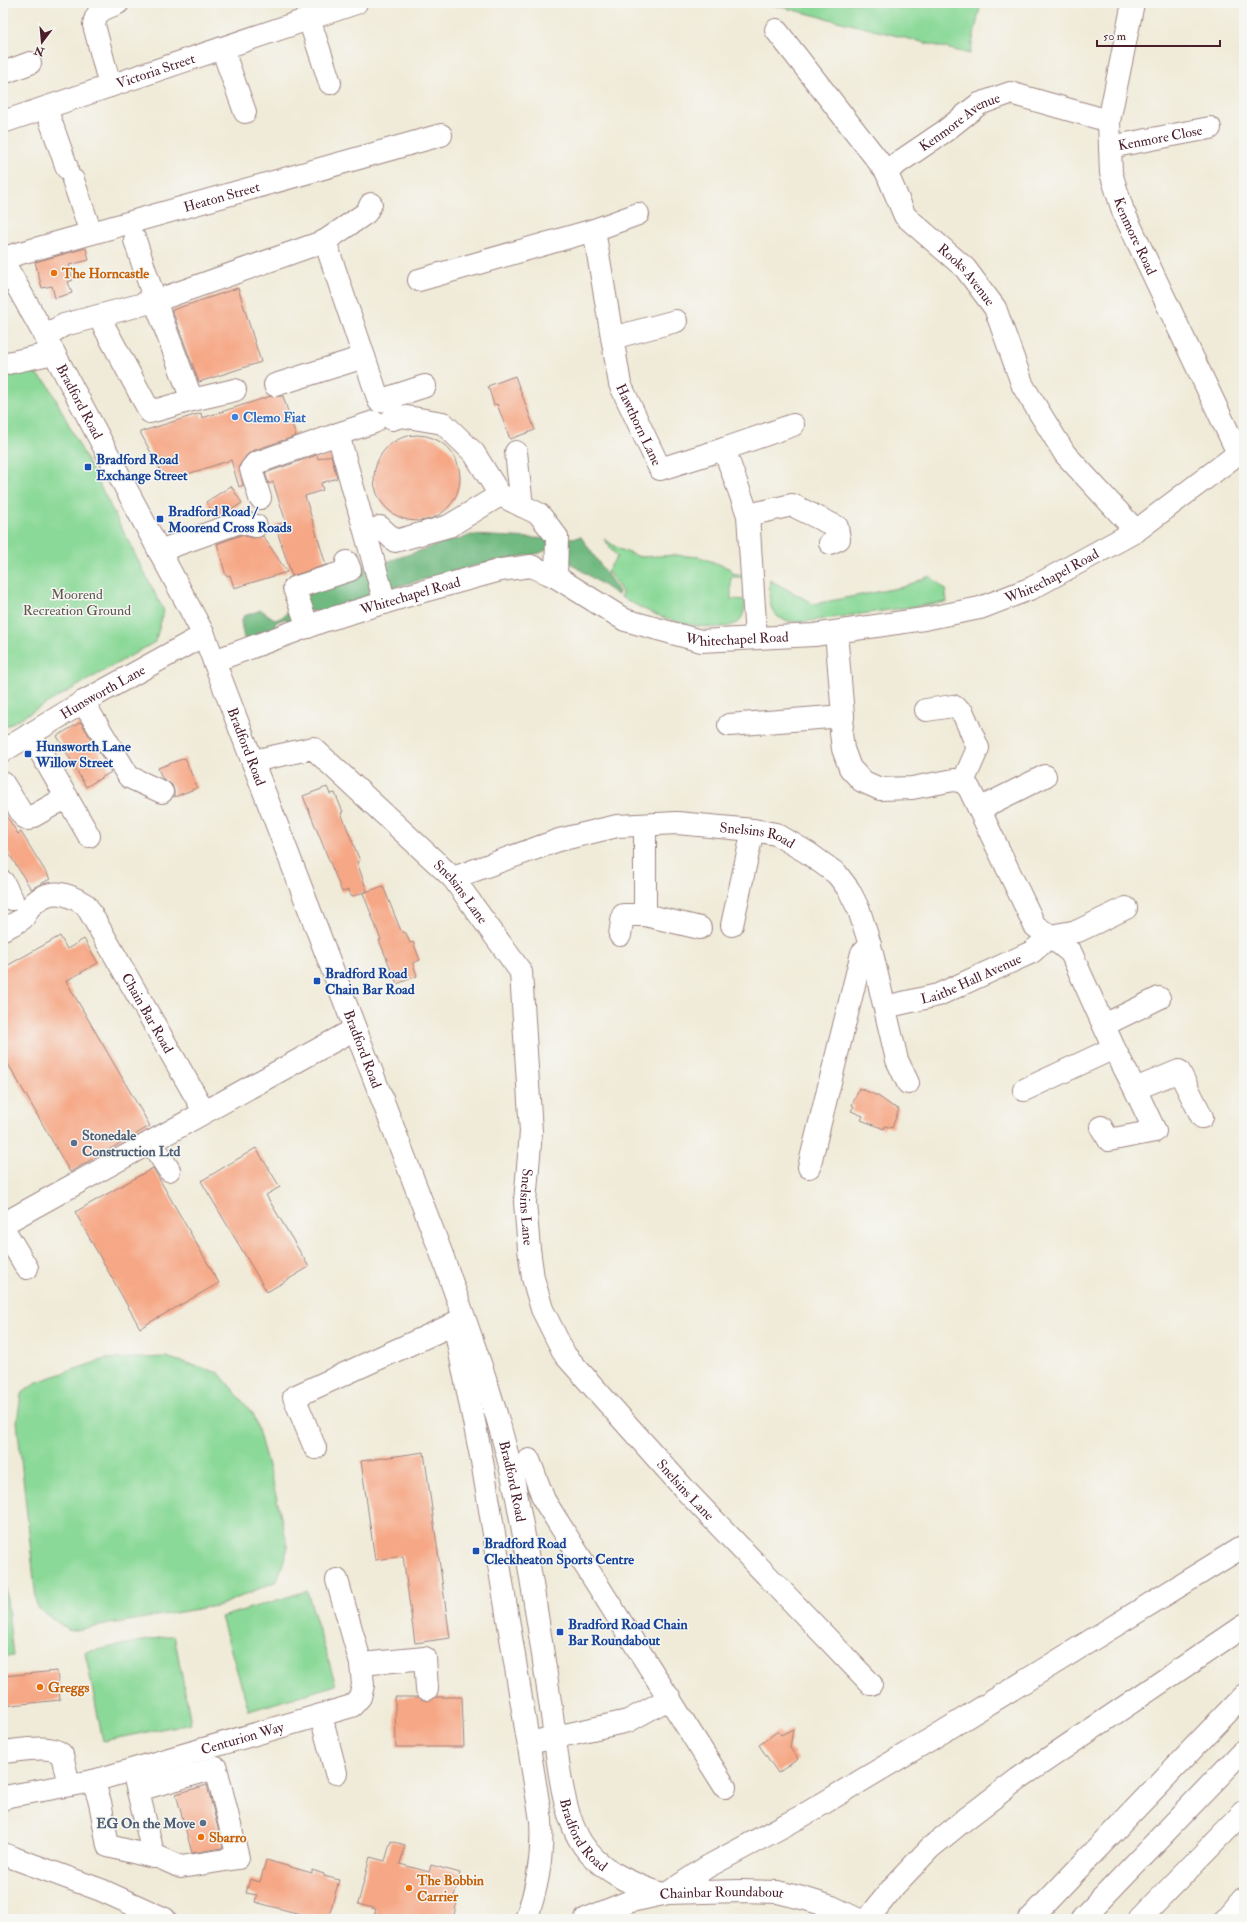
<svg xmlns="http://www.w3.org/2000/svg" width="1247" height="1922" font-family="'IM FELL Double Pica',serif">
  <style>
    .green { fill: #8bd998; stroke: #6a7c62 }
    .forest { fill: #70b980; stroke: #5d6c56 }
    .building { fill: #f6a785 }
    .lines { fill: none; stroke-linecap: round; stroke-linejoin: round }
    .minor-casing { stroke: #9d8582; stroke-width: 24 }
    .major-casing { stroke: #9d8582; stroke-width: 24 }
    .highway-casing { stroke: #9d8582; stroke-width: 24 }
    .minor { stroke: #fff; stroke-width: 22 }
    .major { stroke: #fff; stroke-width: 22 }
    .highway { stroke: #fff; stroke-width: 22 }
    .food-dot { fill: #e8710a; stroke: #f6f6f2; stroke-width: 1.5 }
    .shop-dot { fill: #3f7fe0; stroke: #f6f6f2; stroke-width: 1.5 }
    .transit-dot { fill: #1a4fb4; stroke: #f6f6f2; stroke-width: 1.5 }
    .service-dot { fill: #5c6f8a; stroke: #f6f6f2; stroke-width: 1.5 }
    .labels { text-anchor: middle; stroke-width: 3; stroke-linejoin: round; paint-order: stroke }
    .street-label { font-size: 14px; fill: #4a1f2b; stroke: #f6f6f2 }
    .food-label { font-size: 14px; font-weight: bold; fill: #c56008; stroke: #f6f6f2; text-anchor: start }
    .shop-label { font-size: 14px; font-weight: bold; fill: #366cbe; stroke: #f6f6f2; text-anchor: start }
    .transit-label { font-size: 14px; font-weight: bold; fill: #164399; stroke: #f6f6f2; text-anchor: start }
    .park-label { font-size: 14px; fill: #5e574c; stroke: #f6f6f2 }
    .service-label { font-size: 14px; font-weight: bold; fill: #4e5e75; stroke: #f6f6f2; text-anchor: start }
  </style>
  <rect width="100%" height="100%" fill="#f6f6f2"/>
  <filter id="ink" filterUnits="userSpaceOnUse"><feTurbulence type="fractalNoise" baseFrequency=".025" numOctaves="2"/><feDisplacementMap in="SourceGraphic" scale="8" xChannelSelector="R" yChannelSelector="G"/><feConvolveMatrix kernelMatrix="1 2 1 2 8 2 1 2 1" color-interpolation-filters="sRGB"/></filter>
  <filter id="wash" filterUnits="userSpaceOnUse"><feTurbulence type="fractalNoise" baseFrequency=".012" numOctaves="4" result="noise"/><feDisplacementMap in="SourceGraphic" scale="16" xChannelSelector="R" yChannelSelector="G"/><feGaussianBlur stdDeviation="0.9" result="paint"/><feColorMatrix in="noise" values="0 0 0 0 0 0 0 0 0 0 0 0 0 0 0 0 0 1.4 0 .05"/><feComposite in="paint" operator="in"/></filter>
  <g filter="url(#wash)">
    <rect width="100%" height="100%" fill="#f0ebd8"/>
    <path class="green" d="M765 3H981L970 54Z
      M28 368 48 384 164 611 155 642 3 728V374Z
      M604 539 619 549 640 557 675 555 700 557 729 568 732 573 743 575 744 577H731V599L745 600C745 608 744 617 738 622 722 634 679 623 662 617 648 612 634 604 621 597L622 592 607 571 617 557Z
      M930 576 945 589 947 602 803 622C772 623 767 609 770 580L814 604 903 587Z
      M166 1357 219 1373 254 1415 277 1499 288 1548 277 1581 221 1605 70 1631 37 1608 17 1422 21 1394 37 1382 105 1359Z
      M3 1563 13 1656 3 1657Z
      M307 1591 336 1685 249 1711 221 1617Z
      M174 1635 191 1723 103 1741 85 1652Z"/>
    <path class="forest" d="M471 535 552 539 553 546 540 553 485 563 387 589 380 564 455 539 459 540Z
      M581 537 619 592 618 595 570 563 560 539Z
      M368 566 377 591 352 603 331 611H307L287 625V618L276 622 272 635 244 639 241 622 244 616 261 610 276 620 284 616 298 600 354 570Z"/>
    <g id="blocks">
      <path class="building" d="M86 248 89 260 69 265 73 280 68 282 72 293 55 298 52 286 42 288 35 262Z
        M238 288 261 362 199 382 172 310Z
        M515 376 535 430 510 439 497 404 494 405 488 386Z
        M271 396H283L296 436 252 451 247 455 239 466 243 485 239 487 231 460 166 481 140 432 201 413 202 418Z
        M374 478a43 43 0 1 1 86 0a43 43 0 1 1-86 0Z
        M317 455 318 459 331 455 337 478 321 483 323 490 305 496 326 565 292 576 275 525 286 522 273 482 269 484 265 473Z
        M231 486 242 503 225 514 216 517 206 502Z
        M241 535 253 538 263 536 287 572 234 588 230 575 226 576 217 544Z
        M81 722 111 772 86 787 57 736Z
        M185 758 197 788 174 797V791L172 785 162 778 158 768Z
        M327 787 330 794 335 793 343 812 341 813 360 861 357 862 367 891 351 897 349 890 342 892 303 796Z
        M3 810 18 834 21 832 50 879 31 889 3 844Z
        M383 886 401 931 406 933 410 943 413 942 420 960 413 963 417 976 397 984 379 940H381L363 893Z
        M60 936 67 949 84 939 98 963 66 981 150 1126 70 1172 3 1055V968Z
        M859 1088 878 1096 892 1106 899 1109 892 1128 885 1126 884 1129 861 1120 863 1116 851 1111 854 1106 852 1105Z
        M256 1148 280 1187 266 1195 309 1267 267 1292 201 1181Z
        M153 1168 219 1283 140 1328 75 1212Z
        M424 1452 450 1638 415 1643 403 1556 375 1560 361 1461Z
        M57 1671 60 1700 3 1706V1676Z
        M395 1697H418L427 1701 436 1697H462L464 1747H396Z
        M793 1729 790 1748 798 1759 778 1773 759 1745 778 1731 781 1735Z
        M207 1785 223 1848 192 1853 176 1794Z
        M391 1841 405 1845 400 1864 429 1872 431 1865 460 1873 454 1897 458 1898 453 1919H373L376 1909 358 1904 370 1857 385 1861Z
        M266 1860 312 1873V1870L324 1874V1876L339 1880 328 1919H319L255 1902 257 1895 246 1893 250 1879 260 1882Z"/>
    </g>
  </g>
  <g filter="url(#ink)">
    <use href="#blocks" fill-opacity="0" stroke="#9d8582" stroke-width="1"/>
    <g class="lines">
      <defs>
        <g id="minor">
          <path id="s1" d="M1133 3 1109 121 1111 173 1123 211 1238 453"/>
          <path d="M309 19 330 83"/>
          <path id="s2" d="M776 30 886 171 905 216 965 268 995 308 1023 386 1065 454 1136 531"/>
          <path d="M222 48 245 112"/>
          <path d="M3 73 30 63"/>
          <path d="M110 86 94 25C96 9 105 9 118 3"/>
          <path d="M46 108 67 168"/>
          <path id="s3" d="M3 122 356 3"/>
          <path id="s4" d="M1110 147 1210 128"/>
          <path id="s5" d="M886 171 945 131 979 104 1010 93 1109 121"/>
          <path d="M73 180 91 233"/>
          <path d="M594 230 638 214"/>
          <path d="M325 241 366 213 371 204"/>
          <path id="s6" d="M3 258 441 135"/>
          <path id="s7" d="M419 280 594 230 620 384 660 469 724 449 748 515 756 638"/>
          <path d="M99 317 150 412 192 400 155 301 135 240"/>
          <path d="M45 336 64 325 155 301 325 241 379 401 425 386"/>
          <path d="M612 338 676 321"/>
          <path d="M3 364 54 353"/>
          <path d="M275 385 364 357"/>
          <path d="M192 400 235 390"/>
          <path d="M392 419 401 416 443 423 474 453 500 495"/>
          <path d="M338 434 374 422"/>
          <path d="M724 449 793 425"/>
          <path d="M516 452 522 506"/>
          <path d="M260 498 251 469 256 463 338 434 385 603"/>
          <path d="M748 515 792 505 837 527 839 539 830 543"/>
          <path d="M380 527 395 541 449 526 500 495 539 514 557 537 556 577"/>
          <path d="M159 551 240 522 256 526"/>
          <path d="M308 627 294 588 350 570 347 562"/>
          <path d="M836 632 843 716 841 733 843 749 850 768 862 781 880 789 912 788 954 780 963 782 969 788 1035 926 1050 936 1071 953 1114 1048 1135 1089 1179 1071 1202 1117"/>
          <path id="s8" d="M214 661 323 621 413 594 501 570 531 566 556 577 625 620 701 641 814 635 924 619 980 608 1032 588 1136 531 1244 449"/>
          <path d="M83 702 129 777 162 792"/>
          <path d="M926 710 953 706 963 713 978 748 963 782"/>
          <path d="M729 725 843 716"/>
          <path d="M30 734 89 836"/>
          <path id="s9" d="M253 761 313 748 453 878 521 972 531 1132 525 1202 529 1249 533 1278 542 1309 565 1355 688 1493 871 1684"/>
          <path d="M3 783 24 817 28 819 67 797"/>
          <path d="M979 809 1045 776"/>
          <path d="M645 825V915L700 928"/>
          <path id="s10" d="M453 878 559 840 617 826 677 823 753 830 776 834 808 853 837 874 849 890 859 910 870 945 897 1060 908 1083"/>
          <path d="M3 882 12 899"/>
          <path d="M732 925 753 830"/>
          <path id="s11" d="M3 929C9 926 17 923 22 919 26 916 27 909 31 906 49 887 66 892 86 905L204 1111"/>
          <path d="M620 935 623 915H645"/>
          <path id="s12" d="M885 1007 938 995 1032 952 1050 936 1078 931 1126 908"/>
          <path d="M1104 1025 1159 998"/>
          <path d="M1024 1090 1114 1048"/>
          <path d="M1101 1127 1109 1140 1155 1131 1135 1089"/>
          <path d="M151 1142 169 1170"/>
          <path d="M809 1167 862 953 870 945"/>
          <path d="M3 1224 355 1029"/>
          <path d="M3 1228 27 1268"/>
          <path d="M315 1448 294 1397 454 1324"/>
          <path d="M529 1460 544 1500 725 1787"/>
          <path d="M361 1664 425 1658 427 1689"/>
          <path d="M321 1716 336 1773"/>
          <path d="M529 1743 628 1721 670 1698"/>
          <path d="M3 1752C17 1751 52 1743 62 1755L69 1785"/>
          <path d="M93 1781 100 1802 108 1846 154 1857 134 1775"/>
          <path d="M138 1790 216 1768 238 1858 181 1867 154 1855"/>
          <path id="s13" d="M3 1799 4 1797 93 1781 352 1706 360 1697 363 1685 361 1664 337 1580"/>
        </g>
        <g id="major">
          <path id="s14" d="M3 261 45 336 204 635 442 1255C470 1335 501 1415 517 1498 531 1570 541 1642 552 1715 557 1752 561 1810 581 1842 598 1870 632 1884 662 1894"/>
          <path id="s15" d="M3 751 83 702 204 635"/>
          <path d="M454 1323 482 1461 541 1820C543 1854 538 1887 526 1919"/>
          <path d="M3 1854 101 1890 165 1919"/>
        </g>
        <g id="highway">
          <path d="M668 1893 707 1867 802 1816 936 1736 1244 1546"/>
          <path id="s16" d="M586 1919 631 1901 668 1893 740 1891 778 1892 806 1899 832 1907 857 1919"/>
          <path d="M868 1919 894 1886 930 1848 963 1821 1018 1779 1244 1626"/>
          <path d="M1030 1919 1244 1695"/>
          <path d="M1082 1919 1244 1750"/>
          <path d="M1140 1919 1244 1812"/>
          <path d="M1226 1919 1244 1898"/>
        </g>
      </defs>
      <use href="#minor" class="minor-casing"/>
      <use href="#major" class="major-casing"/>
      <use href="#highway" class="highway-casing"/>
      <use href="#minor" class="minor"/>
      <use href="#major" class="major"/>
      <use href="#highway" class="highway"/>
    </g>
  </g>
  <g class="food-dot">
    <circle cx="54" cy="273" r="4"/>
    <circle cx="40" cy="1687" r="4"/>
    <circle cx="201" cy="1837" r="4"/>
    <circle cx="409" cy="1888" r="4"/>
  </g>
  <circle class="shop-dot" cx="235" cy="417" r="4"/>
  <g class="transit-dot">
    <rect x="84" y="463" width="8" height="8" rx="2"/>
    <rect x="156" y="515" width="8" height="8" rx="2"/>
    <rect x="24" y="750" width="8" height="8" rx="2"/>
    <rect x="313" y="977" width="8" height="8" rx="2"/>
    <rect x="472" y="1547" width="8" height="8" rx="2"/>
    <rect x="556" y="1628" width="8" height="8" rx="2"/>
  </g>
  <g class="service-dot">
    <circle cx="74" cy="1143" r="4"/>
    <circle cx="203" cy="1823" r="4"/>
  </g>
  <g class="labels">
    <g class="street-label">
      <text dy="5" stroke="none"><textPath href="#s3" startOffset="161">Victoria Street</textPath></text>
      <text dy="5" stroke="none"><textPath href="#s5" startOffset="89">Kenmore Avenue</textPath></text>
      <text dy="5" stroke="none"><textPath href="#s4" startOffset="51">Kenmore Close</textPath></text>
      <text dy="5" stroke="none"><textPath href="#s6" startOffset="227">Heaton Street</textPath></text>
      <text dy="5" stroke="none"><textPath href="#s1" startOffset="240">Kenmore Road</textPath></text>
      <text dy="5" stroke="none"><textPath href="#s2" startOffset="313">Rooks Avenue</textPath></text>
      <text dy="5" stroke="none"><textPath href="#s14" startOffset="160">Bradford Road</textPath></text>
      <text dy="5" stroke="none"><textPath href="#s7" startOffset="383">Hawthorn Lane</textPath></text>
      <text dy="5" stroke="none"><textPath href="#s8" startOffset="879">Whitechapel Road</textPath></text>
      <text dy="5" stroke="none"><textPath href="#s8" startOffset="207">Whitechapel Road</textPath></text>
      <text dy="5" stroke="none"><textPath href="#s8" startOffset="555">Whitechapel Road</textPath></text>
      <text dy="5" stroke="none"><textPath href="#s15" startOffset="116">Hunsworth Lane</textPath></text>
      <text dy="5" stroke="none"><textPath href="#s14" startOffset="544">Bradford Road</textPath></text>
      <text dy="5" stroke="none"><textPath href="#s10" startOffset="314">Snelsins Road</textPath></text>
      <text dy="5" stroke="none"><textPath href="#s9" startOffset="268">Snelsins Lane</textPath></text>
      <text dy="5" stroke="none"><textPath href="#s12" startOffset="91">Laithe Hall Avenue</textPath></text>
      <text dy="5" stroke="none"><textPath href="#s11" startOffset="223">Chain Bar Road</textPath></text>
      <text dy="5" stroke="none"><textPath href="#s14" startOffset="868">Bradford Road</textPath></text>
      <text dy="5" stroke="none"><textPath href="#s9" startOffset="604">Snelsins Lane</textPath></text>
      <text dy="5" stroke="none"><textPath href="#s14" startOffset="1326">Bradford Road</textPath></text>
      <text dy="5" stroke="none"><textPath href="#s9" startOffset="940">Snelsins Lane</textPath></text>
      <text dy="5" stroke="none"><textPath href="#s13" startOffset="248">Centurion Way</textPath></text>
      <text dy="5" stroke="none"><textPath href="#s14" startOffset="1689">Bradford Road</textPath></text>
      <text dy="5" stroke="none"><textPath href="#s16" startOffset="140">Chainbar Roundabout</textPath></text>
    </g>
    <g class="food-label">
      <text x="62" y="278">The Horncastle</text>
      <text x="48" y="1692">Greggs</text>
      <text x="209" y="1842">Sbarro</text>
      <text x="417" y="1885">The Bobbin<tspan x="417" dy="16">Carrier</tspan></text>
    </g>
    <g class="shop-label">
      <text x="243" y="422">Clemo Fiat</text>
    </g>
    <g class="transit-label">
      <text x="96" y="464">Bradford Road<tspan x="96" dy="16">Exchange Street</tspan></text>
      <text x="168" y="516">Bradford Road /<tspan x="168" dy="16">Moorend Cross Roads</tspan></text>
      <text x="36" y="751">Hunsworth Lane<tspan x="36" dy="16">Willow Street</tspan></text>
      <text x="325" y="978">Bradford Road<tspan x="325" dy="16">Chain Bar Road</tspan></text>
      <text x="484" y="1548">Bradford Road<tspan x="484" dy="16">Cleckheaton Sports Centre</tspan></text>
      <text x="568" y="1629">Bradford Road Chain<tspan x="568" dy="16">Bar Roundabout</tspan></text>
    </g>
    <g class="park-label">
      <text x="77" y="599">Moorend<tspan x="77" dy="16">Recreation Ground</tspan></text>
    </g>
    <g class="service-label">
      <text x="82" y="1140">Stonedale<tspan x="82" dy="16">Construction Ltd</tspan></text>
      <text x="195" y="1828" text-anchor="end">EG On the Move</text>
    </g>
  </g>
  <rect width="1247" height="1922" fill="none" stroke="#f6f6f2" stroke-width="16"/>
  <g transform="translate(42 42) rotate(196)" stroke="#f6f6f2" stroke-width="3" paint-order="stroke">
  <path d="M0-3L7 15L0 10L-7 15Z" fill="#4a1f2b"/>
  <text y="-6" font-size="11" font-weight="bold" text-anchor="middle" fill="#4a1f2b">N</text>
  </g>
  <path d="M1097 40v6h123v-6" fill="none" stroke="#4a1f2b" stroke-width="2"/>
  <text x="1103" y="40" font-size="12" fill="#4a1f2b" stroke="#f6f6f2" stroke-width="3" paint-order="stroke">50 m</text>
</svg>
